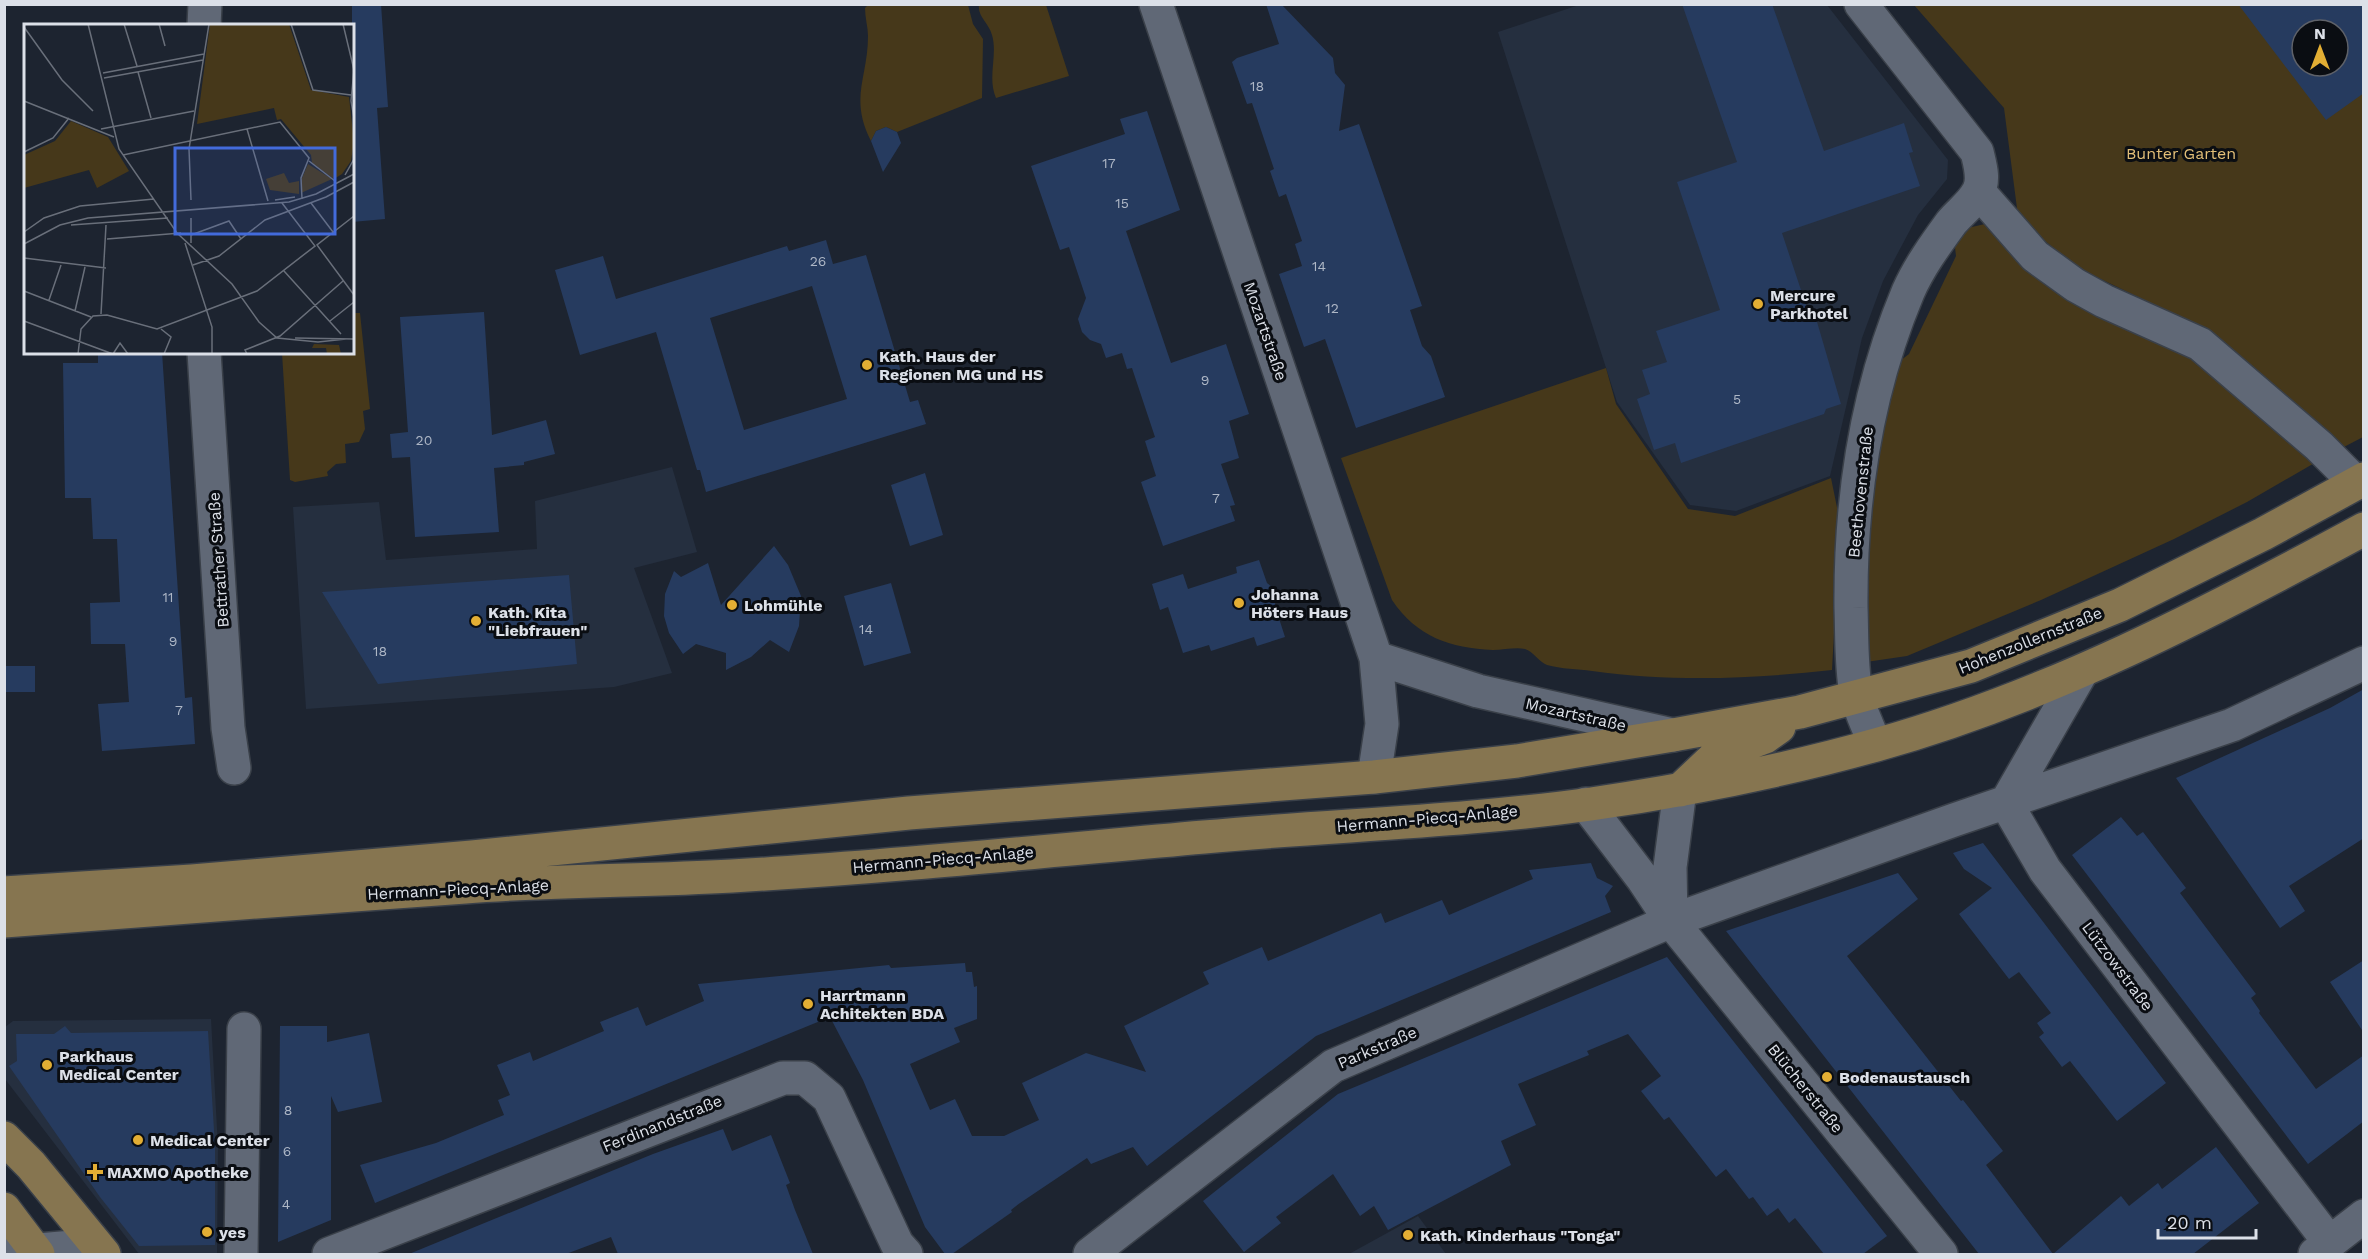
<svg xmlns="http://www.w3.org/2000/svg" width="2368" height="1259" font-family="'Work Sans',sans-serif">
  <style>
    .built { fill: #252f3f }
    .green { fill: #46381a; fill-rule: evenodd }
    .building { fill: #263b5f; fill-rule: evenodd }
    .lines { fill: none; stroke-linecap: round; stroke-linejoin: round }
    .minor-casing { stroke: #3a4049; stroke-width: 36 }
    .major-casing { stroke: #3a4049; stroke-width: 36 }
    .minor { stroke: #606876; stroke-width: 33 }
    .major { stroke: #867550; stroke-width: 33 }
    .poi-dot { fill: #e3ae34; stroke: #0a0d12; stroke-width: 2 }
    .labels { text-anchor: middle; stroke-width: 6; stroke-linejoin: round; paint-order: stroke }
    .number-label { font-size: 14px; fill: #aeb7c6 }
    .park-label { font-size: 16px; fill: #e3bf78; stroke: #0a0d12 }
    .poi-label { font-size: 16px; font-weight: bold; fill: #dce0e8; stroke: #0a0d12; text-anchor: start }
    .street-label { font-size: 16px; fill: #dce0e8; stroke: #0a0d12 }
    .inset-road { fill: none; stroke: #696f7a; stroke-width: 1.5 }
    .view { fill: #436bdb; fill-opacity: 0.15; stroke: #436bdb; stroke-width: 3 }
    .inset-edge { fill: none; stroke: #dce0e8; stroke-width: 3 }
  </style>
  <rect width="100%" height="100%" fill="#1d2430"/>
  <path class="built" d="M1579 5H1827L1948 160 1947 179 1918 215 1883 281 1862 338 1830 476 1736 511 1690 505 1617 402 1498 32Z
    M672 467 697 552 634 568 672 673 614 687 306 709 293 507 379 502 386 560 537 549 535 501Z
    M211 1019 218 1147 217 1254H139L5 1079V1027L13 1021Z
    M1418 1216 1446 1254H1349Z"/>
  <path class="green" d="M869 4 968 5 973 24 983 39 982 98 897 132 886 127 876 131 871 141C849 98 868 78 868 36 868 27 865 18 865 8Z
    M979 4 1046 5 1069 76 996 98C987 78 998 55 992 35 989 23 977 17 979 4Z
    M1914 5H2363V437L2342 448 2198 326 2078 268 2022 222 2018 216 2004 108ZM2302 30H2338V66H2302Z
    M1985 224 1996 236 2206 363 2318 461 2247 502 2174 539 2041 600 1907 656 1866 662V514L1896 364 1909 354 1956 256 1954 239 1963 229Z
    M353 313H360L370 409 363 411 365 429 359 442 345 444 346 463 336 464 327 472 328 476 295 482 290 480 282 353 352 352Z
    M1606 368 1616 404 1688 509 1735 516 1831 478 1840 522 1832 670C1753 679 1672 682 1592 671 1578 669 1561 669 1547 665 1539 662 1533 651 1525 649 1516 647 1503 650 1493 650 1450 648 1417 637 1392 600L1341 458Z"/>
  <path class="building" d="M352 4H381L388 107 377 108 385 219 352 222Z
    M1266 4H1281L1333 58 1335 73 1345 85 1339 131 1359 124 1422 306 1410 310 1422 346 1431 356 1445 397 1356 428 1325 339 1304 347 1279 274 1302 266 1295 244 1302 241 1286 194 1279 197 1270 171 1274 169 1252 103 1247 104 1232 62 1237 58 1279 44Z
    M1682 4H1772L1824 151 1904 123 1913 152 1909 153 1920 186 1782 233 1810 317 1815 315 1841 404 1826 409 1824 414 1681 463 1675 443 1654 450 1637 399 1650 394 1642 370 1667 362 1656 331 1720 310 1677 182 1737 162Z
    M2238 4H2364V93L2326 120ZM2302 30H2338V66H2302Z
    M1147 111 1180 210 1126 231 1171 363 1226 344 1249 414 1229 421 1239 458 1221 464 1235 505 1230 506 1235 521 1163 546 1141 482 1156 476 1145 441 1155 437 1132 368 1127 369 1122 353 1106 358 1101 344 1090 340 1082 332 1078 319 1086 298 1069 247 1060 250 1031 166 1125 134 1120 119Z
    M886 127 897 132 901 143 883 172 871 141 876 131Z
    M826 240 833 264 866 255 910 402 918 400 926 424 706 492 700 470H697L656 332 580 355 555 270 603 256 616 299 787 246 789 251ZM812 286 847 399 744 430 710 318Z
    M484 312 492 435 546 420 555 454 524 462V465L494 468 499 532 415 537 410 457 392 458 390 434 408 432 400 317Z
    M98 352H162L185 698 192 697 195 744 102 751 98 704 129 702 125 644H91L90 603 120 602 117 539H93L91 498H65L63 363H98Z
    M925 473 943 535 910 546 891 485Z
    M774 546 788 565 801 596 799 626 789 652 770 640 751 657 726 670V653L696 644 683 654 669 633 664 616 665 594 674 571 681 577 708 563 721 605Z
    M1259 560 1267 583 1276 590 1275 606 1285 637 1257 646 1254 637 1211 651 1209 645 1183 653 1168 607 1160 610 1152 584 1183 574 1188 589 1237 573 1236 567Z
    M569 575 577 664 378 684 322 592Z
    M891 583 911 653 864 666 844 596Z
    M4 666H35V692H4Z
    M2364 689V838L2289 886 2305 911 2280 928 2176 778 2330 708Z
    M2121 817 2137 836 2143 832 2186 888 2180 893 2256 994 2251 998 2260 1011 2259 1013 2316 1089 2364 1055V1121L2308 1164 2072 855Z
    M1983 843 2166 1083 2117 1121 2070 1061 2062 1067 2039 1037 2044 1033 2037 1023 2051 1013 2019 972 2009 979 1959 914 1992 888 1964 869 1953 853Z
    M1591 863 1597 878 1613 886 1605 896 1611 912 1316 1036 1147 1166 1133 1147 1091 1164 1087 1158 1020 1203 1011 1210 1012 1212 952 1254H945L925 1227 863 1080 830 1017 375 1203 360 1165 436 1143 504 1115 498 1100 510 1095 497 1065 530 1052 533 1061 604 1031 600 1022 638 1007 646 1026 704 1001 698 984 889 965 891 968 965 963 966 972H972L974 987 977 986V1019L954 1028 960 1042 910 1064 930 1110 955 1099 972 1136H1004L1039 1120 1022 1083 1086 1053 1146 1072 1124 1026 1209 984 1203 972 1262 947 1268 961 1381 913 1385 923 1442 900 1449 915 1533 879 1529 870Z
    M1898 873 1918 899 1847 956 1961 1101 1963 1100 2003 1151 1986 1165 2053 1254 2121 1196 2129 1206 2158 1183 2162 1189 2216 1147 2259 1203 2193 1254H1979L1726 931Z
    M1667 957 1887 1236 1863 1254H1824L1795 1218 1789 1223 1778 1208 1767 1216 1753 1197 1749 1199 1726 1169 1716 1177 1669 1117 1664 1120 1641 1091 1661 1076 1628 1034 1587 1051 1589 1055 1518 1084 1536 1125 1501 1141 1511 1165 1388 1230 1374 1206 1360 1216 1333 1174 1276 1217 1281 1223 1244 1252 1203 1201 1338 1094Z
    M2364 960V1033L2330 982Z
    M65 1026 71 1033 208 1031 215 1147V1245L139 1246 100 1197 9 1066 17 1061 16 1034H54Z
    M280 1026H327V1042L369 1033 382 1102 338 1112 331 1096V1220L278 1242Z
    M723 1129 732 1151 771 1135 790 1183 786 1185 795 1210 813 1254H618L611 1237 566 1254H409L653 1154Z"/>
  <g class="lines">
    <defs>
      <path id="minor" d="M1156 4 1376 658 1382 724 1374 777
        M1861 4 1977 152C1980 165 1985 180 1978 192 1972 204 1959 213 1951 223 1935 245 1919 267 1908 292 1866 392 1850 500 1851 608 1852 637 1851 665 1856 694 1860 711 1869 728 1875 745
        M204 26 205 4
        M1979 192 2035 256 2075 285 2104 301 2200 344 2319 446 2356 483
        M204 352 228 728 234 768
        M1376 658 1478 691 1673 735
        M2006 803 2045 870 2330 1243
        M2006 803 2082 671
        M1586 804 1643 879 1671 921 1941 1254
        M1671 921 1670 867 1680 790
        M4 1253 96 1245
        M241 1254 244 1029
        M329 1254 783 1078H805L829 1098 897 1244 906 1254
        M1090 1254 1333 1066 1671 921 1954 820 2232 725 2364 663
        M2315 1254 2364 1216"/>
      <path id="major" d="M1680 790 1717 755 1765 737 1779 727
        M4 893 192 881 472 857 909 813 1374 777 1517 761 1673 735 1800 712 1971 666 2120 605 2263 534 2364 479
        M4 921C158 910 311 897 465 887 553 880 643 881 732 876 889 867 1046 851 1204 837 1332 825 1463 822 1591 804 1687 790 1783 771 1876 745 2048 697 2207 614 2364 529
        M4 1138 31 1165 104 1254
        M4 1209 38 1254"/>
    </defs>
    <use href="#minor" class="minor-casing"/>
    <use href="#major" class="major-casing"/>
    <use href="#minor" class="minor"/>
    <use href="#major" class="major"/>
  </g>
  <g class="poi-dot">
    <circle cx="1758" cy="304" r="6"/>
    <circle cx="867" cy="365" r="6"/>
    <circle cx="1239" cy="603" r="6"/>
    <circle cx="732" cy="605" r="6"/>
    <circle cx="476" cy="621" r="6"/>
    <circle cx="808" cy="1004" r="6"/>
    <circle cx="47" cy="1065" r="6"/>
    <circle cx="1827" cy="1077" r="6"/>
    <circle cx="138" cy="1140" r="6"/>
    <path d="M92 1163h6v6h6v6h-6v6h-6v-6h-6v-6h6z"/>
    <circle cx="207" cy="1232" r="6"/>
    <circle cx="1408" cy="1235" r="6"/>
  </g>
  <g class="labels">
    <g class="number-label">
      <text x="1257" y="91">18</text>
      <text x="1109" y="168">17</text>
      <text x="1122" y="208">15</text>
      <text x="818" y="266">26</text>
      <text x="1319" y="271">14</text>
      <text x="1332" y="313">12</text>
      <text x="1205" y="385">9</text>
      <text x="1737" y="404">5</text>
      <text x="424" y="445">20</text>
      <text x="1216" y="503">7</text>
      <text x="168" y="602">11</text>
      <text x="866" y="634">14</text>
      <text x="173" y="646">9</text>
      <text x="380" y="656">18</text>
      <text x="179" y="715">7</text>
      <text x="288" y="1115">8</text>
      <text x="287" y="1156">6</text>
      <text x="286" y="1209">4</text>
    </g>
    <g class="park-label">
      <text x="2181" y="159">Bunter Garten</text>
    </g>
    <g class="poi-label">
      <text x="1770" y="301">Mercure<tspan x="1770" dy="18">Parkhotel</tspan></text>
      <text x="879" y="362">Kath. Haus der<tspan x="879" dy="18">Regionen MG und HS</tspan></text>
      <text x="1251" y="600">Johanna<tspan x="1251" dy="18">Höters Haus</tspan></text>
      <text x="744" y="611">Lohmühle</text>
      <text x="488" y="618">Kath. Kita<tspan x="488" dy="18">"Liebfrauen"</tspan></text>
      <text x="820" y="1001">Harrtmann<tspan x="820" dy="18">Achitekten BDA</tspan></text>
      <text x="59" y="1062">Parkhaus<tspan x="59" dy="18">Medical Center</tspan></text>
      <text x="1839" y="1083">Bodenaustausch</text>
      <text x="150" y="1146">Medical Center</text>
      <text x="107" y="1178">MAXMO Apotheke</text>
      <text x="219" y="1238">yes</text>
      <text x="1420" y="1241">Kath. Kinderhaus "Tonga"</text>
    </g>
    <g class="street-label">
      <text transform="translate(1266 331) rotate(71)" y="6">Mozartstraße</text>
      <text transform="translate(1860 492) rotate(-84)" y="6">Beethovenstraße</text>
      <text transform="translate(218 560) rotate(-94)" y="6">Bettrather Straße</text>
      <text transform="translate(2030 640) rotate(-22)" y="6">Hohenzollernstraße</text>
      <text transform="translate(1576 714) rotate(13)" y="6">Mozartstraße</text>
      <text transform="translate(1427 818) rotate(-5)" y="6">Hermann-Piecq-Anlage</text>
      <text transform="translate(943 859) rotate(-5)" y="6">Hermann-Piecq-Anlage</text>
      <text transform="translate(458 889) rotate(-3)" y="6">Hermann-Piecq-Anlage</text>
      <text transform="translate(2118 966) rotate(53)" y="6">Lützowstraße</text>
      <text transform="translate(1377 1047) rotate(-23)" y="6">Parkstraße</text>
      <text transform="translate(1806 1088) rotate(51)" y="6">Blücherstraße</text>
      <text transform="translate(662 1123) rotate(-22)" y="6">Ferdinandstraße</text>
    </g>
  </g>
  <g transform="translate(24 24)">
    <rect width="330" height="330" fill="#1d2430"/>
    <path d="M186 0H265L287 66 325 73 330 118 327 137 318 150 310 155 288 139 287 131 257 95 253 96 250 84 173 100ZM47 97 84 113 105 147 73 164 65 146 0 164V131L31 117ZM284 140 308 155 277 169 278 154ZM260 149 265 159 275 157V170L246 166 242 155ZM290 320 315 321 317 330H303L302 324H288Z" fill="#46381a"/>
    <path class="inset-road" d="M64 0 95 125 153 209 208 260 235 298 253 314 294 318 322 315M100 0 113 42M135 0 141 22M267 0 289 66 327 71M319 0 330 46 327 77 330 94M0 3 38 56 69 87M114 48 127 94M79 49 180 30M80 54 179 36M0 77 90 113M77 105 170 87M223 105 244 177M0 128 29 114 45 94M99 131 256 98 285 134 277 154 278 175M285 137 311 157M321 151 330 135M167 176 165 125 185 0M251 176 271 173M287 179 309 208M330 192 293 221 330 271M47 201 144 194M0 208 20 194 56 182 130 175M167 211 205 197 217 215M83 215 157 209M161 219 188 303V330M167 219V194M0 220 36 201 64 194 265 178 292 170 330 150M0 234 82 244M169 241 195 232 241 196 302 173 330 158M260 247 317 310M0 267 67 293M25 276 37 241M51 287 61 243M77 290 82 201M0 297 89 330 96 319 104 330M306 297 330 278M137 305 147 313 140 330M271 314 330 315M54 330 57 305 69 292 83 291 133 305 233 267 291 222 258 179M223 330 221 326 256 312 319 257"/>
    <path class="view" d="M151 124H311V210H151Z"/>
    <rect width="330" height="330" class="inset-edge"/>
  </g>
  <rect width="2368" height="1259" fill="none" stroke="#dce0e8" stroke-width="12"/>
  <g transform="translate(2320 48)"><circle r="28" fill="#0a0d12" stroke="#5e6168" stroke-width="1.5"/>
  <path d="M0-4.5L10 22L0 15L-10 22Z" fill="#e3ae34"/>
  <text y="-9" font-size="16" font-weight="bold" text-anchor="middle" fill="#dce0e8">N</text>
  </g>
  <path d="M2158 1229v9h98v-9" fill="none" stroke="#dce0e8" stroke-width="3"/>
  <text x="2167" y="1229" font-size="18" fill="#dce0e8" stroke="#0a0d12" stroke-width="4.5" paint-order="stroke">20 m</text>
</svg>
